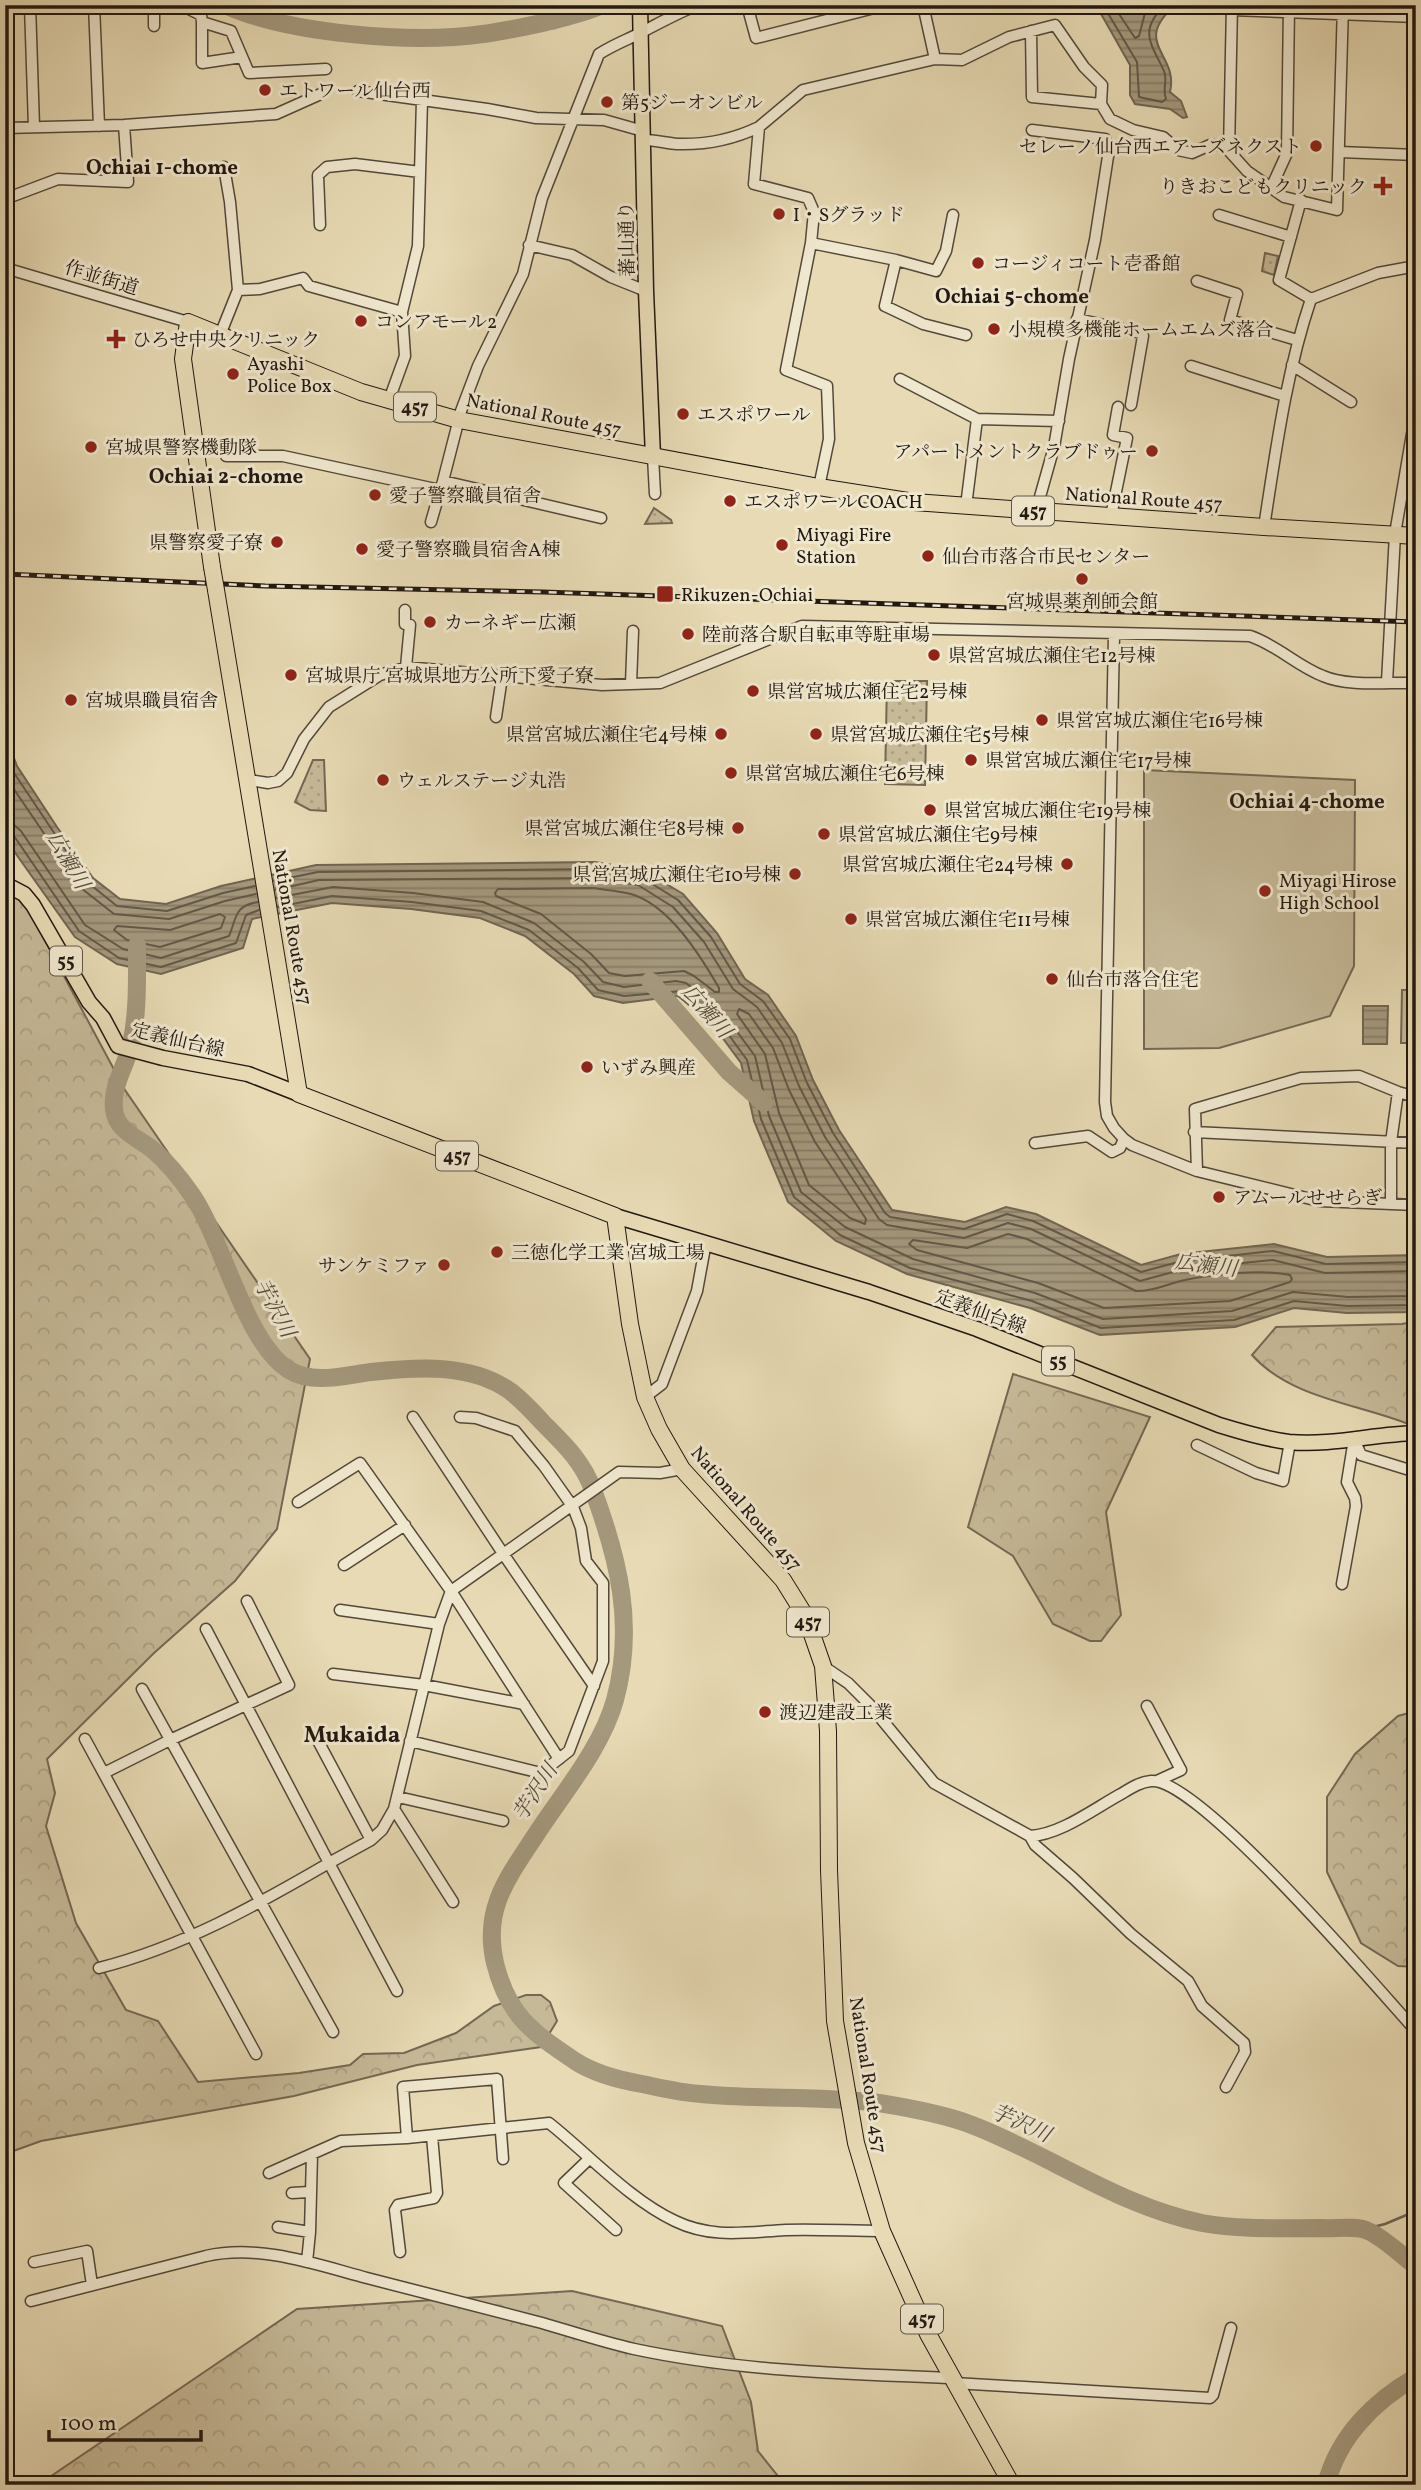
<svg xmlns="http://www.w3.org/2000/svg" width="1421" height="2490" font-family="Vollkorn,'Noto Serif JP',serif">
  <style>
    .grass { fill: url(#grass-dots); stroke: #746854; stroke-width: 2 }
    .forest { fill: url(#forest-crowns); stroke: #746854; stroke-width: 2 }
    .pitch { fill: #c6b998; stroke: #746854; stroke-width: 2 }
    .water { fill: url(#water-rules); stroke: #706552; stroke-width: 2 }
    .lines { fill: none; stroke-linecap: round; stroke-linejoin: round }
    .shore { stroke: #635847; stroke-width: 2 }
    .stream { stroke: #706552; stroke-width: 2.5 }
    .river { stroke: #a4987d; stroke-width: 18 }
    .minor-casing { stroke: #53483a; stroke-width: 13 }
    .major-casing { stroke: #221811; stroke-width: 17 }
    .highway-casing { stroke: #221811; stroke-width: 18 }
    .minor { stroke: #efe7ce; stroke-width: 10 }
    .major { stroke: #e7dab4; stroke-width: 14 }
    .highway { stroke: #e7dab4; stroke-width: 16 }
    .rail-casing { stroke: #221811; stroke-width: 5 }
    .rail { stroke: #efe7ce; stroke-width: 2.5; stroke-dasharray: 8; stroke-linecap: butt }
    .highway-bridge-casing { stroke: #221811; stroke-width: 18; stroke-linecap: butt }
    .highway-bridge { stroke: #e7dab4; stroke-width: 16 }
    .poi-dot { fill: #8f2418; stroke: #efe7ce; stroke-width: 2.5 }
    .labels { text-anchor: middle; stroke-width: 6; stroke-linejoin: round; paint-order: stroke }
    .shield { fill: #efe7ce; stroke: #60564a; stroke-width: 2 }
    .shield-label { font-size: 18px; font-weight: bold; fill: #221811 }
    .poi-label { font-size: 19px; fill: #221811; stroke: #efe7ce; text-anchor: start }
    .street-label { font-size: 19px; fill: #221811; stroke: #efe7ce }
    .neighbourhood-label { font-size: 21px; font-weight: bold; fill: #221811; stroke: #efe7ce }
    .water-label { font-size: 21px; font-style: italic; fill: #564b3c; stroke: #efe7ce }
    .quarter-label { font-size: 23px; font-weight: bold; fill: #221811; stroke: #efe7ce }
  </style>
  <defs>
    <pattern id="grass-dots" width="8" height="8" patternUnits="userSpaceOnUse" patternTransform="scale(1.75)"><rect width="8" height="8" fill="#c6b998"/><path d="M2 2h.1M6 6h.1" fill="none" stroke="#aa9e82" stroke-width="1.8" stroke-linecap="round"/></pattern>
    <pattern id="forest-crowns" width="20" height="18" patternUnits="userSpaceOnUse" patternTransform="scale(1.75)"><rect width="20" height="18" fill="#c6b998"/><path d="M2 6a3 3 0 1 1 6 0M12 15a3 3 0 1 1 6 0" fill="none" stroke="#aa9e82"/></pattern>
    <pattern id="water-rules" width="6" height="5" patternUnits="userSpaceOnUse" patternTransform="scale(1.75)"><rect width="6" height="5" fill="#a4987d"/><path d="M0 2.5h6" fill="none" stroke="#857b65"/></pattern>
  </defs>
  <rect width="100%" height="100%" fill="#e7dab4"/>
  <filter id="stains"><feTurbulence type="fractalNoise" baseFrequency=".00286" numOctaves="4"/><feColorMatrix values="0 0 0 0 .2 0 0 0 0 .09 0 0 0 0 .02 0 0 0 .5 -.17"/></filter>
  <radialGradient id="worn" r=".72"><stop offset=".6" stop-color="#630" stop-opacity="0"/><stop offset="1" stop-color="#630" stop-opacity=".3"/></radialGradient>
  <path class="grass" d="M1265 253 1278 256 1274 275 1262 271Z
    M654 508 671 520 672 523 645 524Z
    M887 681H927L925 785 885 784Z
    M313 760H324L326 811 310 810 295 802Z"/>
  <path class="forest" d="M5 866 125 1090 310 1359 277 1529 235 1581 154 1653 47 1759 55 1793 46 1826 76 1923 126 2010 158 2021 198 2082 299 2073 350 2065 363 2054 404 2053 456 2033 494 2006 526 1995H541L550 2002 557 2021 541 2047 417 2065 294 2096 41 2141 5 2154Z
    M1416 1321V1427C1363 1404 1292 1400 1252 1355L1276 1327 1402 1324Z
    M1013 1374 1150 1417 1106 1512 1121 1615 1101 1641H1090L1053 1624 1013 1556 968 1527Z
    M1416 1711V1967L1398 1966 1361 1943 1327 1872V1797L1355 1754 1398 1716Z
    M572 2291 722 2326 751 2402 758 2451 785 2485H38L297 2309Z"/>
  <path class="pitch" d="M1144 770 1355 780 1354 966 1330 1016 1219 1048 1144 1049Z
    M1402 990H1416V1043H1401Z"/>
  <path class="water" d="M1096 5H1203V12L1189 13 1180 9 1172 8C1133 45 1179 54 1170 92L1181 101 1187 117 1183 118 1170 109 1135 104 1130 95V65Z
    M5 734 17 766 57 827 93 878 120 899 166 904 221 886 316 865 595 862 643 870 683 894 717 933 745 979 768 995 796 1036 813 1080 839 1130 892 1210 965 1222 1006 1207 1036 1214 1141 1265 1181 1254 1274 1244 1327 1257 1416 1255V1312L1347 1313 1294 1308 1235 1327 1100 1335 1030 1308 907 1274 836 1241 788 1202 754 1121 741 1063 713 1025 678 996 623 1003 594 996 574 974 525 936 480 918 411 909 332 903 252 919 243 948 161 974 117 964 75 937 16 854 5 834Z
    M1363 1006H1388L1387 1044H1363Z"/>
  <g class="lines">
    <path class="shore" d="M1103 5 1137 62 1139 97 1162 102 1166 99C1162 89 1168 80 1164 71 1151 43 1138 31 1165 5
      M1113 5 1135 38 1139 36 1145 13 1152 5
      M5 754 12 770 87 882 117 906 167 911 223 893 255 886
      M5 776 81 888 114 914 169 919 225 901 256 894
      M5 824 14 825 21 831 85 925 123 949 161 958 229 936C237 917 234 906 258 902
      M5 832 14 836 79 931 119 958 161 967 236 943 246 915 259 910
      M274 881 318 872 595 869 641 877 678 900 711 937 740 984 763 1001 790 1039 807 1083 833 1133 885 1213 890 1217 964 1229 1007 1214 1033 1221 1141 1272 1182 1261 1273 1251 1326 1264 1416 1262
      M593 888C606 890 619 891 631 894 669 905 700 955 719 988V992H715L694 976 684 971 625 976 609 973 591 954 541 914 496 896 495 893 498 889Z
      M275 890 319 880 594 878 638 885 673 907 704 942 733 989 757 1007 782 1043 799 1086 825 1137 879 1219 887 1225 964 1238 1008 1223 1031 1229 1140 1281 1184 1269 1273 1260 1325 1273 1416 1271
      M276 898 333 887 413 893 483 902 534 923 584 962 603 982 624 987 676 981 686 983 724 1014 755 1056 769 1116 801 1192 845 1227 913 1259 1035 1293 1103 1319 1232 1311 1293 1292 1348 1297 1416 1296
      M278 907 332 896 412 902 481 911 529 930 578 968 598 990 624 996 682 991 718 1020 747 1060 761 1119 794 1197 840 1235 910 1268 1032 1301 1101 1328 1234 1320 1294 1301 1347 1306 1416 1305
      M220 914 225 917 221 928 160 947 127 940 114 930 117 926 170 930Z
      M739 1009 749 1014 773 1048 789 1090 815 1142 866 1219 865 1224 850 1218 809 1185 779 1113 765 1054 737 1014Z
      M1008 1234 1027 1239 1136 1291C1153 1292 1169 1283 1185 1280 1213 1274 1263 1269 1290 1275L1292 1279 1290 1282 1230 1301 1104 1308 1038 1283 917 1250 909 1244 913 1240 967 1248Z"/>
    <path class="stream" d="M1365 2229 1385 2224 1416 2211"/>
    <path class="river" d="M225 5C289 34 413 44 483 34 506 31 528 26 551 21 568 16 586 13 602 5
      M137 945C137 976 138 1010 132 1040 128 1063 111 1085 114 1109 116 1131 137 1137 153 1150 167 1162 181 1179 192 1195 223 1240 245 1343 289 1370 313 1385 346 1375 371 1372 417 1367 470 1363 510 1391 522 1400 534 1413 544 1424 565 1445 583 1462 593 1490 619 1560 635 1626 615 1700 602 1747 564 1792 537 1833 509 1876 482 1908 495 1963 508 2016 532 2032 575 2061 595 2074 619 2080 642 2084 661 2088 681 2093 701 2094 760 2100 819 2095 879 2103 910 2108 944 2114 972 2125 1050 2155 1119 2206 1202 2223 1241 2230 1281 2228 1321 2228 1335 2229 1356 2225 1368 2231 1383 2237 1402 2256 1416 2266
      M650 981 729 1072 764 1103
      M1326 2485C1338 2437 1374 2401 1416 2377"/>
    <defs>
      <path id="minor" d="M30 5 34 127
        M94 5 99 126
        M154 5V26
        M181 5 201 15 202 22 231 31 249 73 326 69
        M361 5 398 7 453 5
        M747 5 756 38 886 5
        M923 5 935 59 962 60 1009 37 1055 25 1084 67 1102 85 1101 104 1110 119 1133 130 1163 137 1178 150 1192 153 1210 145 1229 146
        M1232 5 1229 151 1247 171 1284 197 1337 210 1343 5
        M1232 10 1416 17
        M202 22V63L242 57
        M1031 31 1032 97 1101 104
        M358 91 487 109 536 118 604 120 643 131
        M759 127 803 90 935 59
        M5 128 124 125 276 114 323 93
        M1032 130 1105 139 1109 150 1095 240 1069 359 1054 447 1036 511
        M643 140C655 140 666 143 677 144 707 145 732 140 759 127L754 184 808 198 814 212 811 243 786 370 827 386 829 439 819 487
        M1340 152 1416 155
        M1271 188 1287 153 1289 5
        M5 199 58 179 128 182 124 125
        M1301 200 1279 280 1311 299
        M1219 215 1291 237
        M320 225 318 175 327 167 355 164 420 172
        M811 243 896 260 936 271 946 251 953 215
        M529 245 572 255 611 277 646 291
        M896 260 885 306 923 324 966 335
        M5 268 188 322
        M1197 281 1237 294 1230 320 1297 340
        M238 290 260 289 303 278 309 286 402 312
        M1077 319 1141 333 1143 336 1131 405
        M220 335 238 290 230 202 224 167
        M1292 365 1351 402
        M1191 366 1285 396
        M900 379 977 419
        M389 400 405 356 402 312 418 246 422 100
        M226 456H283L440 490
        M653 457 655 494
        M966 506 977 419 1059 421
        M1111 516 1127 438 1113 435 1118 407
        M601 518 443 481 461 411 478 366 523 274 542 198 599 54C610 47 619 43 630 38 653 27 674 14 698 5
        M431 522 442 484
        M1264 527C1276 450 1286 373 1311 299L1378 273 1416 266
        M405 610V624L410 625 406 667
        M1114 634 1105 1102 1107 1116 1114 1128 1124 1139 1132 1145 1197 1171 1319 1201 1416 1205
        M1387 682 1395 534 1413 428 1416 367
        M631 684 633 631
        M496 717 502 677
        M249 780 268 783 278 781 287 773 304 739 329 707 380 675 406 667 602 685 660 683 802 626 1250 636C1277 645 1297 666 1323 676 1348 687 1388 682 1416 683
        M1398 1092 1416 1097
        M1194 1132 1416 1143
        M1035 1143 1088 1136 1112 1152 1120 1148 1124 1139
        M1197 1171 1195 1109 1301 1078 1359 1076 1398 1092 1391 1142V1204
        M645 1397 662 1384 697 1291 706 1242
        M413 1417 504 1555 594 1686
        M1354 1439 1361 1455 1416 1472
        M1197 1445 1256 1473 1283 1481 1290 1442
        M298 1502 360 1463 451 1591 559 1759
        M344 1565 405 1525
        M1342 1584 1356 1506 1355 1498 1347 1482 1354 1439
        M340 1610 439 1624
        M823 1666 848 1683 869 1704 934 1783 1030 1836C1060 1835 1095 1808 1121 1794 1131 1788 1140 1782 1151 1781 1197 1776 1378 1989 1416 2031
        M333 1674 424 1685 524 1704
        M142 1689 333 2032
        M1147 1706 1181 1770 1157 1781
        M85 1739 256 2054
        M317 1739 371 1840
        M410 1741 541 1773 569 1751 603 1661V1583L586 1561 581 1528 573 1507 544 1466 515 1431 476 1418 460 1417
        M104 1773 170 1740 289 1685 247 1601
        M398 1797 503 1821
        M394 1809 453 1902
        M1030 1836 1035 1845 1073 1878 1131 1934 1188 1981 1202 2006 1244 2043 1245 2052 1226 2087
        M99 1968C182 1947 255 1906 329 1863L206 1629
        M397 1991 329 1863 371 1840 382 1830 394 1809 439 1624 451 1591 619 1472 660 1473 682 1469
        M407 2138 403 2087 497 2079 503 2159
        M589 2159 564 2183 616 2230
        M269 2173 341 2141 407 2138 549 2123C588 2154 630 2200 675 2221 712 2239 747 2232 786 2230 818 2229 850 2231 882 2231
        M292 2193 309 2192
        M278 2227 310 2232
        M400 2252 395 2210 398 2205 434 2198 437 2193 432 2136
        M34 2262 87 2251 92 2285
        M307 2262 310 2232 312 2154
        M31 2301 206 2256C260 2244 315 2264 367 2278 426 2293 484 2308 542 2323 573 2332 603 2342 634 2349 737 2371 845 2374 950 2378
        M954 2383 1210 2398 1213 2395 1231 2328"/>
      <path id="major" d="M640 5 646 291 653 457
        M5 884 24 894 33 905 89 1002 103 1018 118 1046 163 1058 248 1074 299 1094
        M615 1216 869 1292 977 1329 1219 1425C1242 1432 1265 1439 1289 1442 1331 1446 1374 1434 1416 1433"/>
      <path id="highway" d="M212 567 183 359 188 322 361 392 459 420 819 487 914 502 1264 527 1416 536
        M216 590 299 1094 615 1216 630 1324 645 1397 659 1429 682 1469 783 1580 806 1617 823 1666 828 1731 829 1870 835 2021 856 2143 882 2231 928 2334 1012 2485"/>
    </defs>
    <use href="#minor" class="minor-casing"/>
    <use href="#major" class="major-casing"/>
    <use href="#highway" class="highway-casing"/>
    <use href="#minor" class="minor"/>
    <use href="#major" class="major"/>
    <use href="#highway" class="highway"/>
    <defs>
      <path id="rail" d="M5 574 265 586 543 592 1416 622"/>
    </defs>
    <use href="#rail" class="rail-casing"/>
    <use href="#rail" class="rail"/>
    <defs>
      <path id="highway-bridge" d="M212 567 216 590"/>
    </defs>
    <use href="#highway-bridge" class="highway-bridge-casing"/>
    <use href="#highway-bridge" class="highway-bridge"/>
  </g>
  <g class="poi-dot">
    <circle cx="265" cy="90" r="7"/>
    <circle cx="607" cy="102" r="7"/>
    <circle cx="1316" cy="146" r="7"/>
    <path d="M1379.5 175.5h7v7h7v7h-7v7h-7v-7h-7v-7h7z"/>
    <circle cx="779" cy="214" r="7"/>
    <circle cx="978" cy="263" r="7"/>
    <circle cx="361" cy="321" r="7"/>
    <circle cx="994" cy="329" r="7"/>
    <path d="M112.5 328.5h7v7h7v7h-7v7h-7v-7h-7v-7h7z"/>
    <circle cx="233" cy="374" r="7"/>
    <circle cx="683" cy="414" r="7"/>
    <circle cx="91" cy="447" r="7"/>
    <circle cx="1152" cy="451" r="7"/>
    <circle cx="375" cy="495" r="7"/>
    <circle cx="730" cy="501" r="7"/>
    <circle cx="277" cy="542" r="7"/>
    <circle cx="782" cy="545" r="7"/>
    <circle cx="362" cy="549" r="7"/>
    <circle cx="928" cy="556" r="7"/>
    <circle cx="1082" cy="579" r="7"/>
    <rect x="656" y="585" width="18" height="18" rx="3.5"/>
    <circle cx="430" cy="622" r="7"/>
    <circle cx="688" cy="634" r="7"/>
    <circle cx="934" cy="655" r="7"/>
    <circle cx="291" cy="675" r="7"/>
    <circle cx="753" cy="691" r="7"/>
    <circle cx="71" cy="700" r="7"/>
    <circle cx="1042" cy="720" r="7"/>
    <circle cx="721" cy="734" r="7"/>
    <circle cx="816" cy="734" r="7"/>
    <circle cx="971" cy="760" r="7"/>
    <circle cx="731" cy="773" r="7"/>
    <circle cx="383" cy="780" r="7"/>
    <circle cx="930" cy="810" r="7"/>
    <circle cx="738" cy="828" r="7"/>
    <circle cx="824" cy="834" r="7"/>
    <circle cx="1067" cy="864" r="7"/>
    <circle cx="795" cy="874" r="7"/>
    <circle cx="1265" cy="891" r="7"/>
    <circle cx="851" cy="919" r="7"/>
    <circle cx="1052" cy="979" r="7"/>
    <circle cx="587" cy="1067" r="7"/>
    <circle cx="1219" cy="1197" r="7"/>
    <circle cx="497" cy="1252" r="7"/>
    <circle cx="444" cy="1265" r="7"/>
    <circle cx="765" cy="1712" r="7"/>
  </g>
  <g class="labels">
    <g class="shield">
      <rect x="394" y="392.5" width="42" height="29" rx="5"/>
      <rect x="1012" y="496.5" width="42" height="29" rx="5"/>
      <rect x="50" y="946.5" width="32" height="29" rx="5"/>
      <rect x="436" y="1141.5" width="42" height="29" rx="5"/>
      <rect x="1042" y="1346.5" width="32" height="29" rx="5"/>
      <rect x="787" y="1607.5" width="42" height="29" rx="5"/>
      <rect x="901" y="2304.5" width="42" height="29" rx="5"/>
    </g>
    <g class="shield-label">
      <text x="415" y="413">457</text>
      <text x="1033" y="517">457</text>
      <text x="66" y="967">55</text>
      <text x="457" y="1162">457</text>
      <text x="1058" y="1367">55</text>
      <text x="808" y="1628">457</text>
      <text x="922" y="2325">457</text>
    </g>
    <g class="poi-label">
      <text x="279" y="97">エトワール仙台西</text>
      <text x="621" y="109">第5ジーオンビル</text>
      <text x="1302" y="153" text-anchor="end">セレーノ仙台西エアーズネクスト</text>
      <text x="1367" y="193" text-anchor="end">りきおこどもクリニック</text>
      <text x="793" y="221">I・Sグラッド</text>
      <text x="992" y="270">コージィコート壱番館</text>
      <text x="375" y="328">コンアモール2</text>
      <text x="1008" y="336">小規模多機能ホームエムズ落合</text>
      <text x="132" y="346">ひろせ中央クリニック</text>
      <text x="247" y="370">Ayashi<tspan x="247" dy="22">Police Box</tspan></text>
      <text x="697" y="421">エスポワール</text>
      <text x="105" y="454">宮城県警察機動隊</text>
      <text x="1138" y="458" text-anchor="end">アパートメントクラブドゥー</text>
      <text x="389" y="502">愛子警察職員宿舎</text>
      <text x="744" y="508">エスポワールCOACH</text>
      <text x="796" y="541">Miyagi Fire<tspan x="796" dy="22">Station</tspan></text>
      <text x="263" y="549" text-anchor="end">県警察愛子寮</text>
      <text x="376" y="556">愛子警察職員宿舎A棟</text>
      <text x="942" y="563">仙台市落合市民センター</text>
      <text x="681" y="601">Rikuzen-Ochiai</text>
      <text x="1082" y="608" text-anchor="middle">宮城県薬剤師会館</text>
      <text x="444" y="629">カーネギー広瀬</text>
      <text x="702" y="641">陸前落合駅自転車等駐車場</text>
      <text x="948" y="662">県営宮城広瀬住宅12号棟</text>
      <text x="305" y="682">宮城県庁 宮城県地方公所下愛子寮</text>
      <text x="767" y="698">県営宮城広瀬住宅2号棟</text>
      <text x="85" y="707">宮城県職員宿舎</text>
      <text x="1056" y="727">県営宮城広瀬住宅16号棟</text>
      <text x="707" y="741" text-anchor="end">県営宮城広瀬住宅4号棟</text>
      <text x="830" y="741">県営宮城広瀬住宅5号棟</text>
      <text x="985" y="767">県営宮城広瀬住宅17号棟</text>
      <text x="745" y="780">県営宮城広瀬住宅6号棟</text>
      <text x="397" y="787">ウェルステージ丸浩</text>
      <text x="944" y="817">県営宮城広瀬住宅19号棟</text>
      <text x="724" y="835" text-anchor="end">県営宮城広瀬住宅8号棟</text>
      <text x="838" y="841">県営宮城広瀬住宅9号棟</text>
      <text x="1053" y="871" text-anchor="end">県営宮城広瀬住宅24号棟</text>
      <text x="781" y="881" text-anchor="end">県営宮城広瀬住宅10号棟</text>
      <text x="1279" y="887">Miyagi Hirose<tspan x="1279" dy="22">High School</tspan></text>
      <text x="865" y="926">県営宮城広瀬住宅11号棟</text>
      <text x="1066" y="986">仙台市落合住宅</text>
      <text x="601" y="1074">いずみ興産</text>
      <text x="1233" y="1204">アムールせせらぎ</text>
      <text x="511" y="1259">三徳化学工業 宮城工場</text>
      <text x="430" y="1272" text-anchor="end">サンケミファ</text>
      <text x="779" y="1719">渡辺建設工業</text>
    </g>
    <g class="street-label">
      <text transform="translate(626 239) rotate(-91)" y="7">蕃山通り</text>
      <text transform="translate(102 277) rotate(17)" y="7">作並街道</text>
      <text transform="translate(544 414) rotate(11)" y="7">National Route 457</text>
      <text transform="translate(1144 498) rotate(4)" y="7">National Route 457</text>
      <text transform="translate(293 927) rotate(80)" y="7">National Route 457</text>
      <text transform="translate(178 1039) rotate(13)" y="7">定義仙台線</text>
      <text transform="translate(981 1311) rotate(20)" y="7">定義仙台線</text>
      <text transform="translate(747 1508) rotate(49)" y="7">National Route 457</text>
      <text transform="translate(869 2075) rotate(81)" y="7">National Route 457</text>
    </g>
    <g class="neighbourhood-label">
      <text x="162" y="174">Ochiai 1-chome</text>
      <text x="1012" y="303">Ochiai 5-chome</text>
      <text x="226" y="483">Ochiai 2-chome</text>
      <text x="1307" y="808">Ochiai 4-chome</text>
    </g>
    <g class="water-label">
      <text transform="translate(68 860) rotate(60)" y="7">広瀬川</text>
      <text transform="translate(707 1011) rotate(49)" y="7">広瀬川</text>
      <text transform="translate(1206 1265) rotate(7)" y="7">広瀬川</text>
      <text transform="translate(275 1308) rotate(62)" y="7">芋沢川</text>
      <text transform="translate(535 1792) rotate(-57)" y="7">芋沢川</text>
      <text transform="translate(1021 2123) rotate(24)" y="7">芋沢川</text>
    </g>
    <g class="quarter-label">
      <text x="352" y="1742">Mukaida</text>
    </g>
  </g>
  <rect width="1421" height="2490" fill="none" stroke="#e7dab4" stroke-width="28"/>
  <rect x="7" y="7" width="1407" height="2476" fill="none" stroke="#221811" stroke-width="3.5"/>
  <rect x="14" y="14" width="1393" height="2462" fill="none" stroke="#221811" stroke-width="2"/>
  <path d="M49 2430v10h152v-10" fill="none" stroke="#221811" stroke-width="3.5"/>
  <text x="60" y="2430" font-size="21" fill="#221811" stroke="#efe7ce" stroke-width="5" paint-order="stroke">100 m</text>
  <rect width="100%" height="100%" filter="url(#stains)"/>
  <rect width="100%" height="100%" fill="url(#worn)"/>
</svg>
